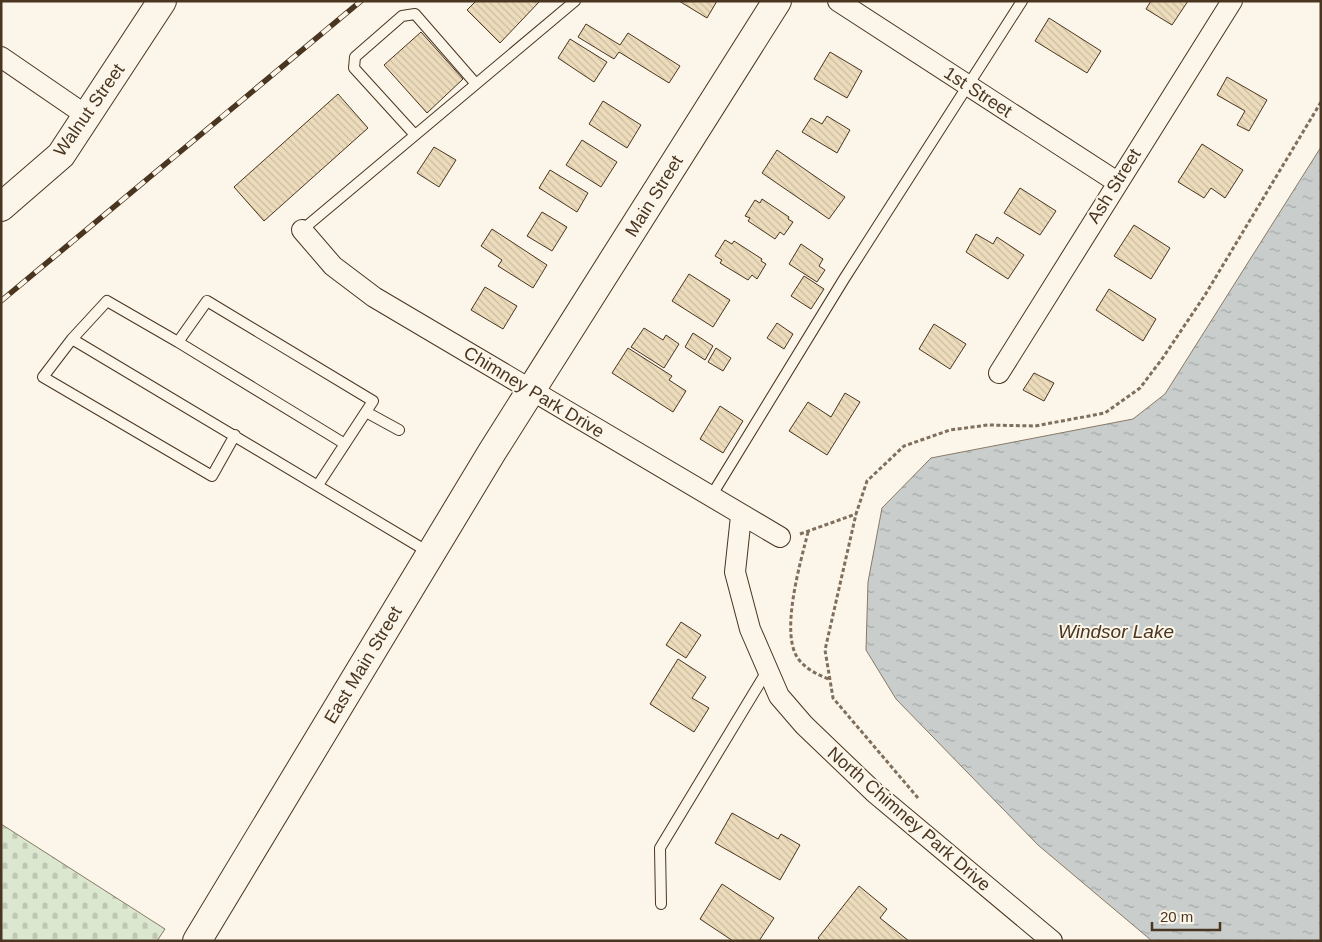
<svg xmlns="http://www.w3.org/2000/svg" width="1322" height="942" font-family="Helvetica,sans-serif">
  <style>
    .cemetery { fill: url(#cemetery-stones); stroke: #887966 }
    .water { fill: url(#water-ripples); stroke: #887966 }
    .building { fill: url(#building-back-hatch); stroke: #4a3520 }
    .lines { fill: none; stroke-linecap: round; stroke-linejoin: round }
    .lane-casing { stroke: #4a3520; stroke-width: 12 }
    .street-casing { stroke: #4a3520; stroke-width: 22 }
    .secondary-casing { stroke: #4a3520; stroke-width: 30 }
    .primary-casing { stroke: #4a3520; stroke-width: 30 }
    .path { stroke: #7f6f5c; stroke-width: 3; stroke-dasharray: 4 2.5; stroke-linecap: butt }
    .lane { stroke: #fbf6e9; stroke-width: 10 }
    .street { stroke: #fbf6e9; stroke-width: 20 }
    .secondary { stroke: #fbf6e9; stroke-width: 28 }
    .primary { stroke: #fbf6e9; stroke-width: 28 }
    .rail-casing { stroke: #4a3520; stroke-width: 5.5 }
    .rail { stroke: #fbf6e9; stroke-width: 4; stroke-dasharray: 11; stroke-linecap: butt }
    .labels { text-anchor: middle; stroke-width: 4; stroke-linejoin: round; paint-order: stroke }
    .street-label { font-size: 18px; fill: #4a3520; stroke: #fbf6e9 }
    .water-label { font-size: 19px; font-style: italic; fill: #4a3520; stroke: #fbf6e9 }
  </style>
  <defs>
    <pattern id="cemetery-stones" width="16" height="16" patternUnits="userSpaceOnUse" patternTransform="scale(1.25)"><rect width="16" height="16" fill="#dce7d0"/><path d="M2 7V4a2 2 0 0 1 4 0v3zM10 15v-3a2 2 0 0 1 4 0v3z" fill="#bec7b2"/></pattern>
    <pattern id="water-ripples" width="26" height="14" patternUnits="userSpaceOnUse" patternTransform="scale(1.25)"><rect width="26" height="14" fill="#c9cecd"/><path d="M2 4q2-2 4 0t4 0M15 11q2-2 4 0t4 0" fill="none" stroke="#a5a8a6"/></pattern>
    <pattern id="building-back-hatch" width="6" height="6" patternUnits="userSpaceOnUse" patternTransform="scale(1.25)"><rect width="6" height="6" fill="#ecdcbc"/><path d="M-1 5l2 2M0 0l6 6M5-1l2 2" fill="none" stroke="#ccbda1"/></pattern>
  </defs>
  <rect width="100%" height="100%" fill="#fbf6e9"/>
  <path class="cemetery" d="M1 824 165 929 157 941H1Z"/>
  <path class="water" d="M1321 147V941H1152L1038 845 896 699 866 650 868 582 882 508 931 458 1133 419 1165 394Z"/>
  <path class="building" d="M476 1H540L500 43 467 10Z
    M679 1H717L707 18Z
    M1151 1H1188L1172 25 1146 9Z
    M1049 18 1101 51 1087 73 1035 41Z
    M586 24 620 45 628 33 680 66 669 83 619 52 614 59 578 37Z
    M421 32 463 79 427 113 384 65Z
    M570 39 607 62 594 82 558 58Z
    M830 52 862 71 847 98 814 79Z
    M1227 77 1267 100 1249 131 1237 125 1245 111 1217 95Z
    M338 94 368 128 264 221 234 187Z
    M603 101 641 125 627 148 589 124Z
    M827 116 850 130 837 153 802 132 811 118 822 124Z
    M582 140 617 162 601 187 566 165Z
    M1202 144 1243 170 1225 198 1211 188 1204 198 1178 182Z
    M434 147 456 160 439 187 417 173Z
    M777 150 845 197 829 219 762 173Z
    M550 170 588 193 577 212 539 188Z
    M1020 188 1056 211 1040 235 1004 213Z
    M762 199 789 217 788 219 793 222 784 235 780 232 775 239 748 221 750 218 745 216 755 200 760 203Z
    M542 212 567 227 552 251 527 236Z
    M1134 225 1170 248 1151 279 1114 256Z
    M492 229 547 265 533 288 498 266 502 260 481 246Z
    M976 234 993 244 997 237 1024 255 1008 279 966 252Z
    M725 240 732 244 734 241 762 259 761 261 766 264 757 279 752 275 748 280 720 263 722 260 715 256Z
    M801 244 823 259 819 266 825 270 817 282 789 264Z
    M689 274 730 300 713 327 672 301Z
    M804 276 824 289 811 309 791 296Z
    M485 287 517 306 503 329 471 310Z
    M1109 289 1156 319 1143 341 1096 310Z
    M777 323 793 334 784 349 767 338Z
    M934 324 966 344 950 369 919 349Z
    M644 328 663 340 666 335 679 344 664 368 631 347Z
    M693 333 713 346 705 360 685 347Z
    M628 348 672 376 669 380 686 391 673 412 612 373Z
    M716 348 731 358 723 371 708 362Z
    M1034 373 1054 383 1044 401 1023 390Z
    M845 393 860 402 827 455 789 431 808 402 831 417Z
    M720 406 743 421 723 453 700 439Z
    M681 622 701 635 686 658 666 645Z
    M678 659 706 677 692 698 709 708 694 732 650 704Z
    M732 813 778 839 781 834 800 845 780 880 715 843Z
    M722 884 774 918 759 941H733L700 919Z
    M859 886 887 909 880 918 909 941H821L818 938Z"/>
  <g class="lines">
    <defs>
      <path id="lane" d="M415 135 354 68 355 57 402 16 415 14 476 84
        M302 230 575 1
        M72 339 107 301 178 342 207 301 373 401 318 485
        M178 342 345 444
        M366 412 399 430
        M235 435 212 476 43 377 72 339 430 553
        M710 498 844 279 1022 1
        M661 904 660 848 767 671"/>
      <path id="street" d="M838 1 1117 182
        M1 57 87 116
        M302 230 333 266 374 297 780 537
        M999 373 1232 1
        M741 516 735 572 750 629 779 696 804 725 875 793 1052 941"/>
      <path id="secondary" d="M1 207 61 155 162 1"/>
      <path id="primary" d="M197 941 492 452 777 1"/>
    </defs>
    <use href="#lane" class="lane-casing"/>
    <use href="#street" class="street-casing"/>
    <use href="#secondary" class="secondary-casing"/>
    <use href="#primary" class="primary-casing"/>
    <path class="path" d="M808 532C801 561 778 637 800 661 808 670 818 675 829 679
      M800 534 856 514
      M918 798 833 698 825 650 856 514 867 481 904 446 950 430 988 425 1035 426 1105 413 1140 388 1162 359 1205 295 1321 102"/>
    <use href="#lane" class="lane"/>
    <use href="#street" class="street"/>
    <use href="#secondary" class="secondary"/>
    <use href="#primary" class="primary"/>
    <defs>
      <path id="rail" d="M1 301 361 1"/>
    </defs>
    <use href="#rail" class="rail-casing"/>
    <use href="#rail" class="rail"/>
  </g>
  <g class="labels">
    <g class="street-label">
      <text transform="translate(978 92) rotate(33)" y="6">1st Street</text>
      <text transform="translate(89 110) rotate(-55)" y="6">Walnut Street</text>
      <text transform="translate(1114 186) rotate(-58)" y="6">Ash Street</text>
      <text transform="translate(654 196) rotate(-58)" y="6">Main Street</text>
      <text transform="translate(534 392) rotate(31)" y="6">Chimney Park Drive</text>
      <text transform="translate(363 665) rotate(-59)" y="6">East Main Street</text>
      <text transform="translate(909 819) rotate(41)" y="6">North Chimney Park Drive</text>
    </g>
    <g class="water-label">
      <text x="1116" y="638">Windsor Lake</text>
    </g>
  </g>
  <rect width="1322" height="942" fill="none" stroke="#4a3520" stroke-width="5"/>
  <path d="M1152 922v8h68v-8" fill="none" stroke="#4a3520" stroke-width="2.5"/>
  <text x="1160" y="922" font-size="15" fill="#4a3520" stroke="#fbf6e9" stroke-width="4" paint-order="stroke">20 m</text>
</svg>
